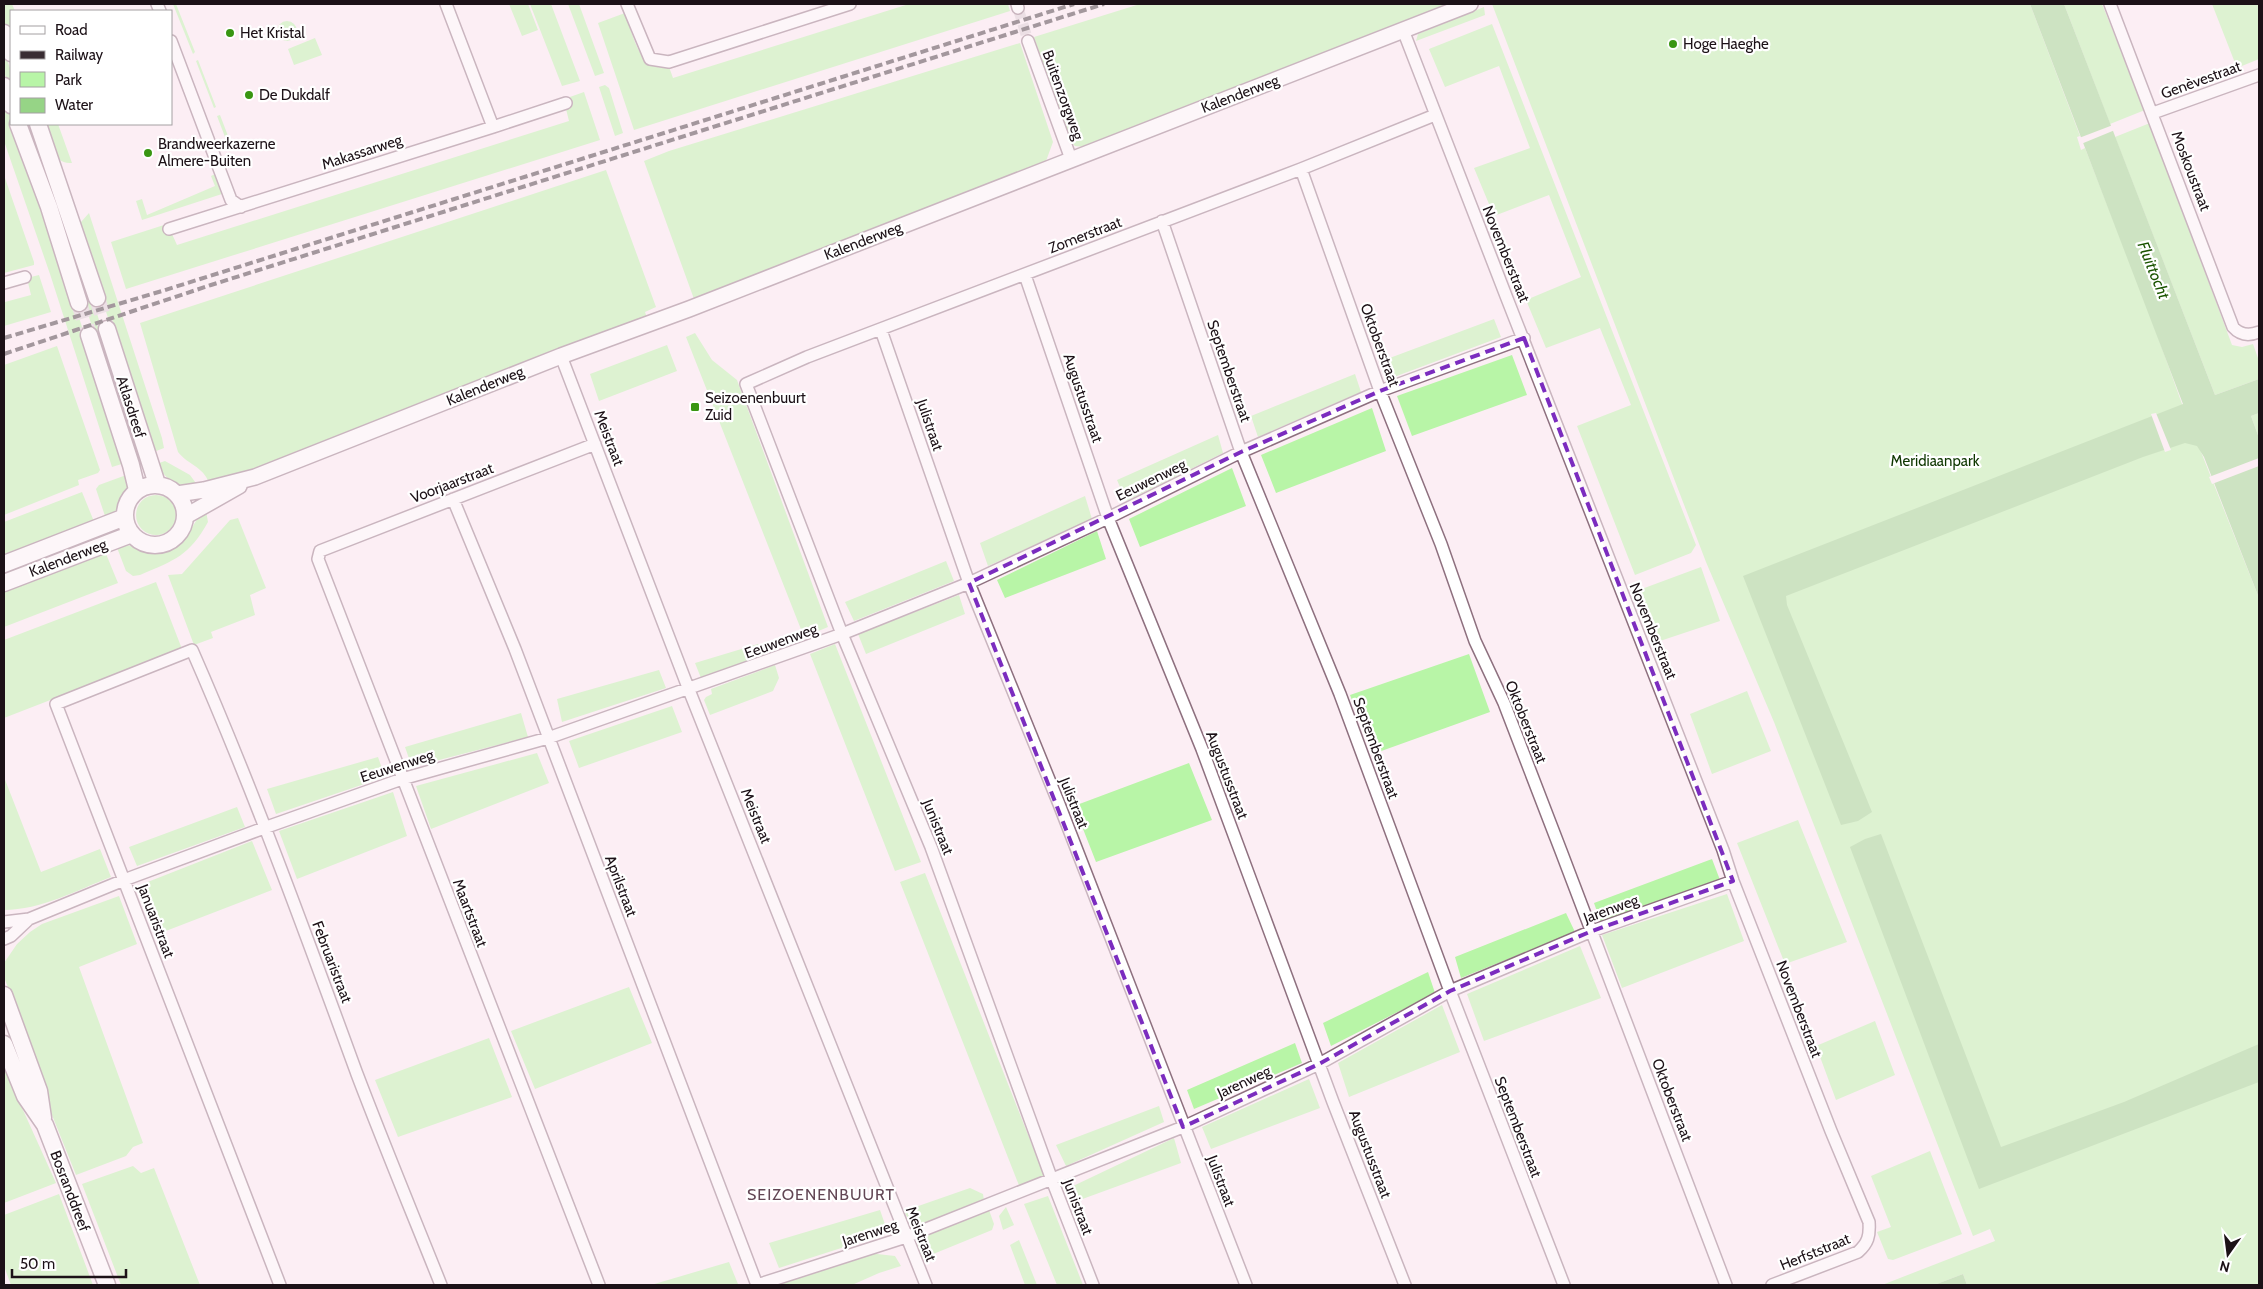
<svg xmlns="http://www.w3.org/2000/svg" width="2263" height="1289" font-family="Cabin,sans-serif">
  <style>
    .green { fill: #b8f5a7 }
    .water { fill: #96d486 }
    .pier { fill: #fceef4 }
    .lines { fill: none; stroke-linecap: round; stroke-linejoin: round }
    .minor-tunnel { stroke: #dacdd3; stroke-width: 11; stroke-dasharray: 11 5.5; stroke-linecap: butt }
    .secondary-tunnel { stroke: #dacdd3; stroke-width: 16; stroke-dasharray: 16 8; stroke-linecap: butt }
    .minor-casing { stroke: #8e707f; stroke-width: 14 }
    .tertiary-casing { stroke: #8e707f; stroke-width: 18 }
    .secondary-casing { stroke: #8e707f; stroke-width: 19 }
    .minor { stroke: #fff; stroke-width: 11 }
    .tertiary { stroke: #fff; stroke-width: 15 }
    .secondary { stroke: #fff; stroke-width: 16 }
    .rail { stroke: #392d33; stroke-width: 4; stroke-dasharray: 8 4; stroke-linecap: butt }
    .marked { fill: none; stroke: #7b2cbf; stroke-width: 4; stroke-dasharray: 10 6; stroke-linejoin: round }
    .poi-dot { fill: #399612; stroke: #fff; stroke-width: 2 }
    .labels { text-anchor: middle; stroke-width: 4.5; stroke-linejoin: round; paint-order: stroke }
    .poi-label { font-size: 15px; fill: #1c1117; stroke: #fff; text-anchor: start }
    .street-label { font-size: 15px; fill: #1c1117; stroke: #fff }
    .park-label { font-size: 15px; fill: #0e3600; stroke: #fff }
    .water-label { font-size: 16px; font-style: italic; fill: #1a5400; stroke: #fff }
    .neighbourhood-label { font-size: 16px; letter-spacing: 1px; fill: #624654; stroke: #fff }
  </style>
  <rect width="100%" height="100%" fill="#fceef4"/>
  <path class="green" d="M4 4H12L15 11H11V43L4 23Z
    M173 4H176L195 52 193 54Z
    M509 4H528L538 30 522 36Z
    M530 4H551L580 81 562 86Z
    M568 4H579L604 73 595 76Z
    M909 4H1008L1010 11 634 130 598 23 625 13C633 34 639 73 669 67L673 78Z
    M1140 4H1453L1085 147 1075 146 1068 139 1034 37Z
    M1492 4H2030L2080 136 2077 137 2081 150 2085 148 2148 309 2182 404 2259 598V1285H1967L1963 1274 1934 1285H1882L1995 1241 1990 1229 1973 1236 1774 722 1706 562Z
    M2064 4H2102L2145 110 2110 124Z
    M2212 4H2259V59L2237 68Z
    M1484 7 1485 15 1416 41 1418 34Z
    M277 31a10 10 0 1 1 20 0a10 10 0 1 1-20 0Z
    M1492 24 1696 545 1691 553 1635 575 1577 426 1631 405 1600 328 1546 348 1526 300 1581 277 1549 195 1494 216 1474 168 1530 148 1499 66 1445 87 1429 49Z
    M315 38 322 55 294 65 288 49Z
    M1020 43 1053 142 1046 161 694 299 644 161 669 151Z
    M4 51 11 71V92L4 72Z
    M198 60 216 107 214 108 196 61Z
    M605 85 609 88 623 133 615 136 599 87Z
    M584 92 600 140 126 289 111 242 164 225 167 235 172 234 177 245 569 121 566 109 570 107 567 98Z
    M4 96 11 117V124L58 252 124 458 125 463 112 467 50 274 4 141Z
    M220 115 233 149 230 150 217 116Z
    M2150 123 2232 345 2242 347 2253 344 2259 361V379L2215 395 2115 137Z
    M42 124H58L72 163C52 165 48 138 42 124Z
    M606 170 656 307 645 312 647 318 271 463 209 483C203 466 188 465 178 452L140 323Z
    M217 173 225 193 142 220 136 201 142 199 147 215 215 186 211 176Z
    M4 175 34 262V265L4 273Z
    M89 213 162 438 164 448 151 453 81 233V222Z
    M69 225 142 456 135 459 65 243V236Z
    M39 275 51 312 4 326V297L5 302 31 295 27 278Z
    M1494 319 1501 337 1394 377 1387 359Z
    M695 333 712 360 737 380 828 627 804 637 686 337Z
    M667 345 677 371 599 401 590 374Z
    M57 346 100 470 98 473 78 480 79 485 4 515V365Z
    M1512 355 1527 395 1412 436 1397 396Z
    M1355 374 1361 392 1258 437 1251 416Z
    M1372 408 1386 451 1276 493 1261 455Z
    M2259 413V438L2251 416Z
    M1218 435 1223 453 1126 501 1117 480Z
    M165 461 190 475 198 486C178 488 166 480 156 464Z
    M1232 468 1246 506 1140 547 1129 519Z
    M129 474C130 491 120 510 106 519L96 489 99 485Z
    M82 492 95 524 4 560V522Z
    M136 515a20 20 0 1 1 40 0a20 20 0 1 1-40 0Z
    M1085 496 1092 519 988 566 980 543Z
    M206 511 208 522C189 556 175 560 140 575L133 576 126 571 116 545C139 542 161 563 183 541 192 531 194 519 206 511Z
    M238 518 266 588 250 595 255 615 211 632 213 638 194 645 168 575 182 574 230 520Z
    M1097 531 1106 559 1005 598 997 580Z
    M99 533 102 541 4 579V570Z
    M104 549 118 583 4 627V589Z
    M946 561 954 581 854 621 845 602Z
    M1701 567 1720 621 1660 641 1639 590Z
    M156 582 182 649 4 718V640Z
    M959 595 965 614 866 654 858 634Z
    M758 644 766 655 701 678 695 663Z
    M835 644 921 862 895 871 810 654Z
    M1469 654 1490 712 1373 754 1350 695Z
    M775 665 779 678 773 691 710 715 704 700 706 697 712 694 711 689Z
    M659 670 666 688 562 722 557 699Z
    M1747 691 1771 751 1712 774 1690 714Z
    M672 706 682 732 579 768 569 741Z
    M521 713 528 737 412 767 405 747Z
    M537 753 549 783 431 829 416 786Z
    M378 757 385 777 276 814 267 789Z
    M1189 763 1212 820 1096 862 1074 806Z
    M4 777 41 872 100 849 111 877C77 890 41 910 4 910Z
    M393 792 407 836 297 879 279 831Z
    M237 807 245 827 137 866 129 847Z
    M1798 820 1847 942 1785 964 1737 843Z
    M252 841 272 890 158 934 140 885Z
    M1712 859 1720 880 1601 923 1594 903Z
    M925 873 1045 1178 1020 1188 900 882Z
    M1727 894 1744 941 1622 988 1602 935Z
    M119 896 137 944 79 967 143 1143 133 1147 126 1156 76 1175 44 1095 32 1050 4 977V963L17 944 30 932 42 924Z
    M1566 913 1575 932 1461 978 1455 957Z
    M1580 946 1601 998 1484 1041 1467 994Z
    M1428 972 1435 993 1331 1046 1323 1023Z
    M629 987 652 1043 535 1089 511 1031Z
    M1442 1005 1460 1052 1349 1097 1338 1063Z
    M1875 1021 1895 1075 1836 1100 1816 1046Z
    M489 1038 512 1097 398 1137 375 1080Z
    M1295 1043 1302 1063 1194 1109 1187 1090Z
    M4 1068 56 1183 4 1203Z
    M1309 1079 1320 1108 1211 1149 1202 1127Z
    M1159 1106 1164 1122 1066 1166 1056 1145Z
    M1174 1138 1181 1163 1077 1201 1071 1187Z
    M1930 1151 1962 1234 1893 1260 1888 1259 1877 1232 1891 1227 1871 1176Z
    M133 1166 141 1173 154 1168 200 1285H121L82 1184Z
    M970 1188 983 1194 984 1201 912 1227 904 1211Z
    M59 1194 93 1285H11L4 1266V1215Z
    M1048 1196 1083 1285H1057L1024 1204Z
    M1006 1207 1014 1225 1003 1230 999 1216Z
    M880 1210 888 1233 779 1268 769 1243Z
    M989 1210 994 1224 992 1230 921 1259 917 1241 925 1238 923 1234Z
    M1019 1240 1037 1285H1025L1010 1245Z
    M874 1250 877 1254 895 1256 901 1266 879 1273 852 1285H784L783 1282Z
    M729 1262 738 1284 651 1285Z"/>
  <path class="water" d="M2030 4H2064L2215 395 2259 379V413L2251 416 2259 438V598L2204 457 2197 446 2185 443 2143 457 1786 596 1787 605 1872 812 1858 821 1841 825 1743 576 2183 404Z
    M1881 834 2001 1147 2124 1102 2259 1044V1082L1979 1189 1850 847 1865 839Z
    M1963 1274 1967 1285H1934Z"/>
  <path class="pier" d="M2113 125 2115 130 2081 144 2079 138Z
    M2156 413 2171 450 2165 452 2151 414Z
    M2259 458V466L2212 484 2209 477Z"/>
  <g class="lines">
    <path class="minor-tunnel" d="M1018 8 1028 41"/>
    <path class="secondary-tunnel" d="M97 298 107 329
      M79 303 89 335"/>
    <defs>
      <path id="minor" d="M157 4 160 11
        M627 4 650 59 669 62 850 4
        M1017 4 1018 8
        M2110 4 2233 327C2240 335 2249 336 2259 332
        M1403 30C1508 304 1617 577 1723 850L1733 881 1831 1131 1869 1222C1870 1236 1868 1243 1858 1252L1772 1285
        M171 41 231 200 241 207
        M1028 41 1071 159
        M2153 113 2259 75
        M493 127 566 103
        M1301 169 1380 391 1441 544 1475 641 1504 703 1561 851 1726 1285
        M1162 221 1241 452 1340 694 1450 991 1564 1285
        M169 229 493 127 446 4
        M1025 275 1108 518 1202 749 1333 1102 1405 1285
        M4 283 25 277
        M881 330 969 583 1059 804 1246 1285
        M561 356 689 690 926 1285
        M595 444 320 551 318 559 599 1285
        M453 499 515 649 757 1285 906 1237 1183 1127 1319 1064 1450 991 1592 931 1733 881
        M4 922 29 919 124 880 264 828 402 779 548 738 842 634 969 583 1108 518 1241 452 1380 391 1524 338
        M4 939 11 936 29 919
        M280 1285 56 704 192 650C253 789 305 932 357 1074 384 1145 413 1215 441 1285
        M1093 1285 1052 1180 931 847 842 634 746 384 807 357 1301 169 1435 115"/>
      <path id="tertiary" d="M177 494 204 490 255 477 561 356 689 309 1470 4
        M186 516 239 486"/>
      <path id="secondary" d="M4 33 11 53
        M4 86 11 105
        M18 124 49 207 79 303
        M38 124 97 298
        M107 329 157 484
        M89 335 131 465 137 490
        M125 515a30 30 0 1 1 60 0a30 30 0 1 1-60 0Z
        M4 564 125 517
        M4 583 132 534
        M4 995 39 1091 43 1118
        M4 1044 25 1096 45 1125 107 1285"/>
    </defs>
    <use href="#minor" class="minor-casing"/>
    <use href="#tertiary" class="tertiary-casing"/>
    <use href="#secondary" class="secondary-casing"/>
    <use href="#minor" class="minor"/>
    <use href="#tertiary" class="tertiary"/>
    <use href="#secondary" class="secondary"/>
    <path class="rail" d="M4 338 162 291 1074 4
      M4 354 211 285 1104 4"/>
  </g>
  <path d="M0 0H2263V1289H0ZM1524 338 1733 881 1592 931 1450 991 1319 1064 1183 1127 969 583 1241 452 1380 391Z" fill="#fceef4" fill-opacity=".55" fill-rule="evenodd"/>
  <path class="marked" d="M1524 338 1733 881 1592 931 1450 991 1319 1064 1183 1127 969 583 1241 452 1380 391Z"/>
  <g class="poi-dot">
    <circle cx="230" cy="33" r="5"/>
    <circle cx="1673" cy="44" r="5"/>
    <circle cx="249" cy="95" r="5"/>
    <circle cx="148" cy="153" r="5"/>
    <rect x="690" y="402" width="10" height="10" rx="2.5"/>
  </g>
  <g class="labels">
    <g class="poi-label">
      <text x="240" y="38">Het Kristal</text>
      <text x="1683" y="49">Hoge Haeghe</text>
      <text x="259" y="100">De Dukdalf</text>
      <text x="158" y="149">Brandweerkazerne<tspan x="158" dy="17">Almere-Buiten</tspan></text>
      <text x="705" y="403">Seizoenenbuurt<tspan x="705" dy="17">Zuid</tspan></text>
    </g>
    <g class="street-label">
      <text transform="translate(2201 80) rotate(-20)" y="5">Genèvestraat</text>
      <text transform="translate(1240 94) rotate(-21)" y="5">Kalenderweg</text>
      <text transform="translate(1063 95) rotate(70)" y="5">Buitenzorgweg</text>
      <text transform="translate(362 152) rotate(-18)" y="5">Makassarweg</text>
      <text transform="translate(2191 171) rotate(69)" y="5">Moskoustraat</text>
      <text transform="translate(1085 235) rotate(-21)" y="5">Zomerstraat</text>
      <text transform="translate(863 241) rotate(-21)" y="5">Kalenderweg</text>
      <text transform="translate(1506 254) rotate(68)" y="5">Novemberstraat</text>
      <text transform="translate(1380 345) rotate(70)" y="5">Oktoberstraat</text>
      <text transform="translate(1229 371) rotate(71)" y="5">Septemberstraat</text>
      <text transform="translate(485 386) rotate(-22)" y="5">Kalenderweg</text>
      <text transform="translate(1083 398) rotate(71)" y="5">Augustusstraat</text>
      <text transform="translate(131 407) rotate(72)" y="5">Atlasdreef</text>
      <text transform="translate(930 425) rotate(71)" y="5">Julistraat</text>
      <text transform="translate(609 438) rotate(69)" y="5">Meistraat</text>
      <text transform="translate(1151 480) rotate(-26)" y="5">Eeuwenweg</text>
      <text transform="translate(452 483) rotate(-21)" y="5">Voorjaarstraat</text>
      <text transform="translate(68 558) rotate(-21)" y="5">Kalenderweg</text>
      <text transform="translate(1653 631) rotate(68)" y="5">Novemberstraat</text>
      <text transform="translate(781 641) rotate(-20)" y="5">Eeuwenweg</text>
      <text transform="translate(1526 722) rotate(68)" y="5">Oktoberstraat</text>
      <text transform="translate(1376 748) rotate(70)" y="5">Septemberstraat</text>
      <text transform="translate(397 766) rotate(-18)" y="5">Eeuwenweg</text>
      <text transform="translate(1227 775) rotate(69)" y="5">Augustusstraat</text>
      <text transform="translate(1074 803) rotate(68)" y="5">Julistraat</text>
      <text transform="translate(756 816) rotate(68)" y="5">Meistraat</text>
      <text transform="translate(938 827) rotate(68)" y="5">Junistraat</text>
      <text transform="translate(621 886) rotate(69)" y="5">Aprilstraat</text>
      <text transform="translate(1611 909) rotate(-20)" y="5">Jarenweg</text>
      <text transform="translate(470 913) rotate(69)" y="5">Maartstraat</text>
      <text transform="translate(156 921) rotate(69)" y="5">Januaristraat</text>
      <text transform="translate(332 962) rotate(69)" y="5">Februaristraat</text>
      <text transform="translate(1799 1009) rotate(69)" y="5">Novemberstraat</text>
      <text transform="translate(1244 1082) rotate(-25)" y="5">Jarenweg</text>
      <text transform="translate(1672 1100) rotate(69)" y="5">Oktoberstraat</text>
      <text transform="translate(1518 1127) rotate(69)" y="5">Septemberstraat</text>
      <text transform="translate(1370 1154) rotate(69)" y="5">Augustusstraat</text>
      <text transform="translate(1221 1181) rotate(69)" y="5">Julistraat</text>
      <text transform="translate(70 1191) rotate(69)" y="5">Bosranddreef</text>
      <text transform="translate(1078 1207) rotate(69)" y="5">Junistraat</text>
      <text transform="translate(870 1233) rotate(-18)" y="5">Jarenweg</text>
      <text transform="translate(921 1234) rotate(68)" y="5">Meistraat</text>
      <text transform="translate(1815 1252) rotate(-22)" y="5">Herfststraat</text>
    </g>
    <g class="park-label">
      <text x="1935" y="466">Meridiaanpark</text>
    </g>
    <g class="water-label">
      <text transform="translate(2154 270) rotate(68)" y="6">Fluittocht</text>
    </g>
    <g class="neighbourhood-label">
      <text x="821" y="1200">SEIZOENENBUURT</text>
    </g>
  </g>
  <rect width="2263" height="1289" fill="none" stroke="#1c1117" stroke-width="10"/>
  <rect x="10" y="10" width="162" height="115" fill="#ffffff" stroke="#a4a0a2"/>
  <rect x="20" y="26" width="25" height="8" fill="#ffffff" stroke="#a4a0a2"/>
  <text x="55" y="35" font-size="15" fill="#1c1117">Road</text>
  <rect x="20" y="51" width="25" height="8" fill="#392d33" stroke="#a4a0a2"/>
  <text x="55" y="60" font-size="15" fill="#1c1117">Railway</text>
  <rect x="20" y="72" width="25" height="15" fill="#b8f5a7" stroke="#a4a0a2"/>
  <text x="55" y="85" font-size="15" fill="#1c1117">Park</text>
  <rect x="20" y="98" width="25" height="15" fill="#96d486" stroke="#a4a0a2"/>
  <text x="55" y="110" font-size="15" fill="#1c1117">Water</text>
  <g transform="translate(2228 1254) rotate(194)" stroke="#ffffff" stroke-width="4" paint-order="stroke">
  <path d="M0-4L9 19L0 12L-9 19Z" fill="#1c1117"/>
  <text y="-8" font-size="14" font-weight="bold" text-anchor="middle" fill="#1c1117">N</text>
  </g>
  <path d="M12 1269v8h114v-8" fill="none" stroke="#1c1117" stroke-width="2.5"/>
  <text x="20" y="1269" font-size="15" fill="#1c1117" stroke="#ffffff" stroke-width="4" paint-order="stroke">50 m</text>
</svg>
